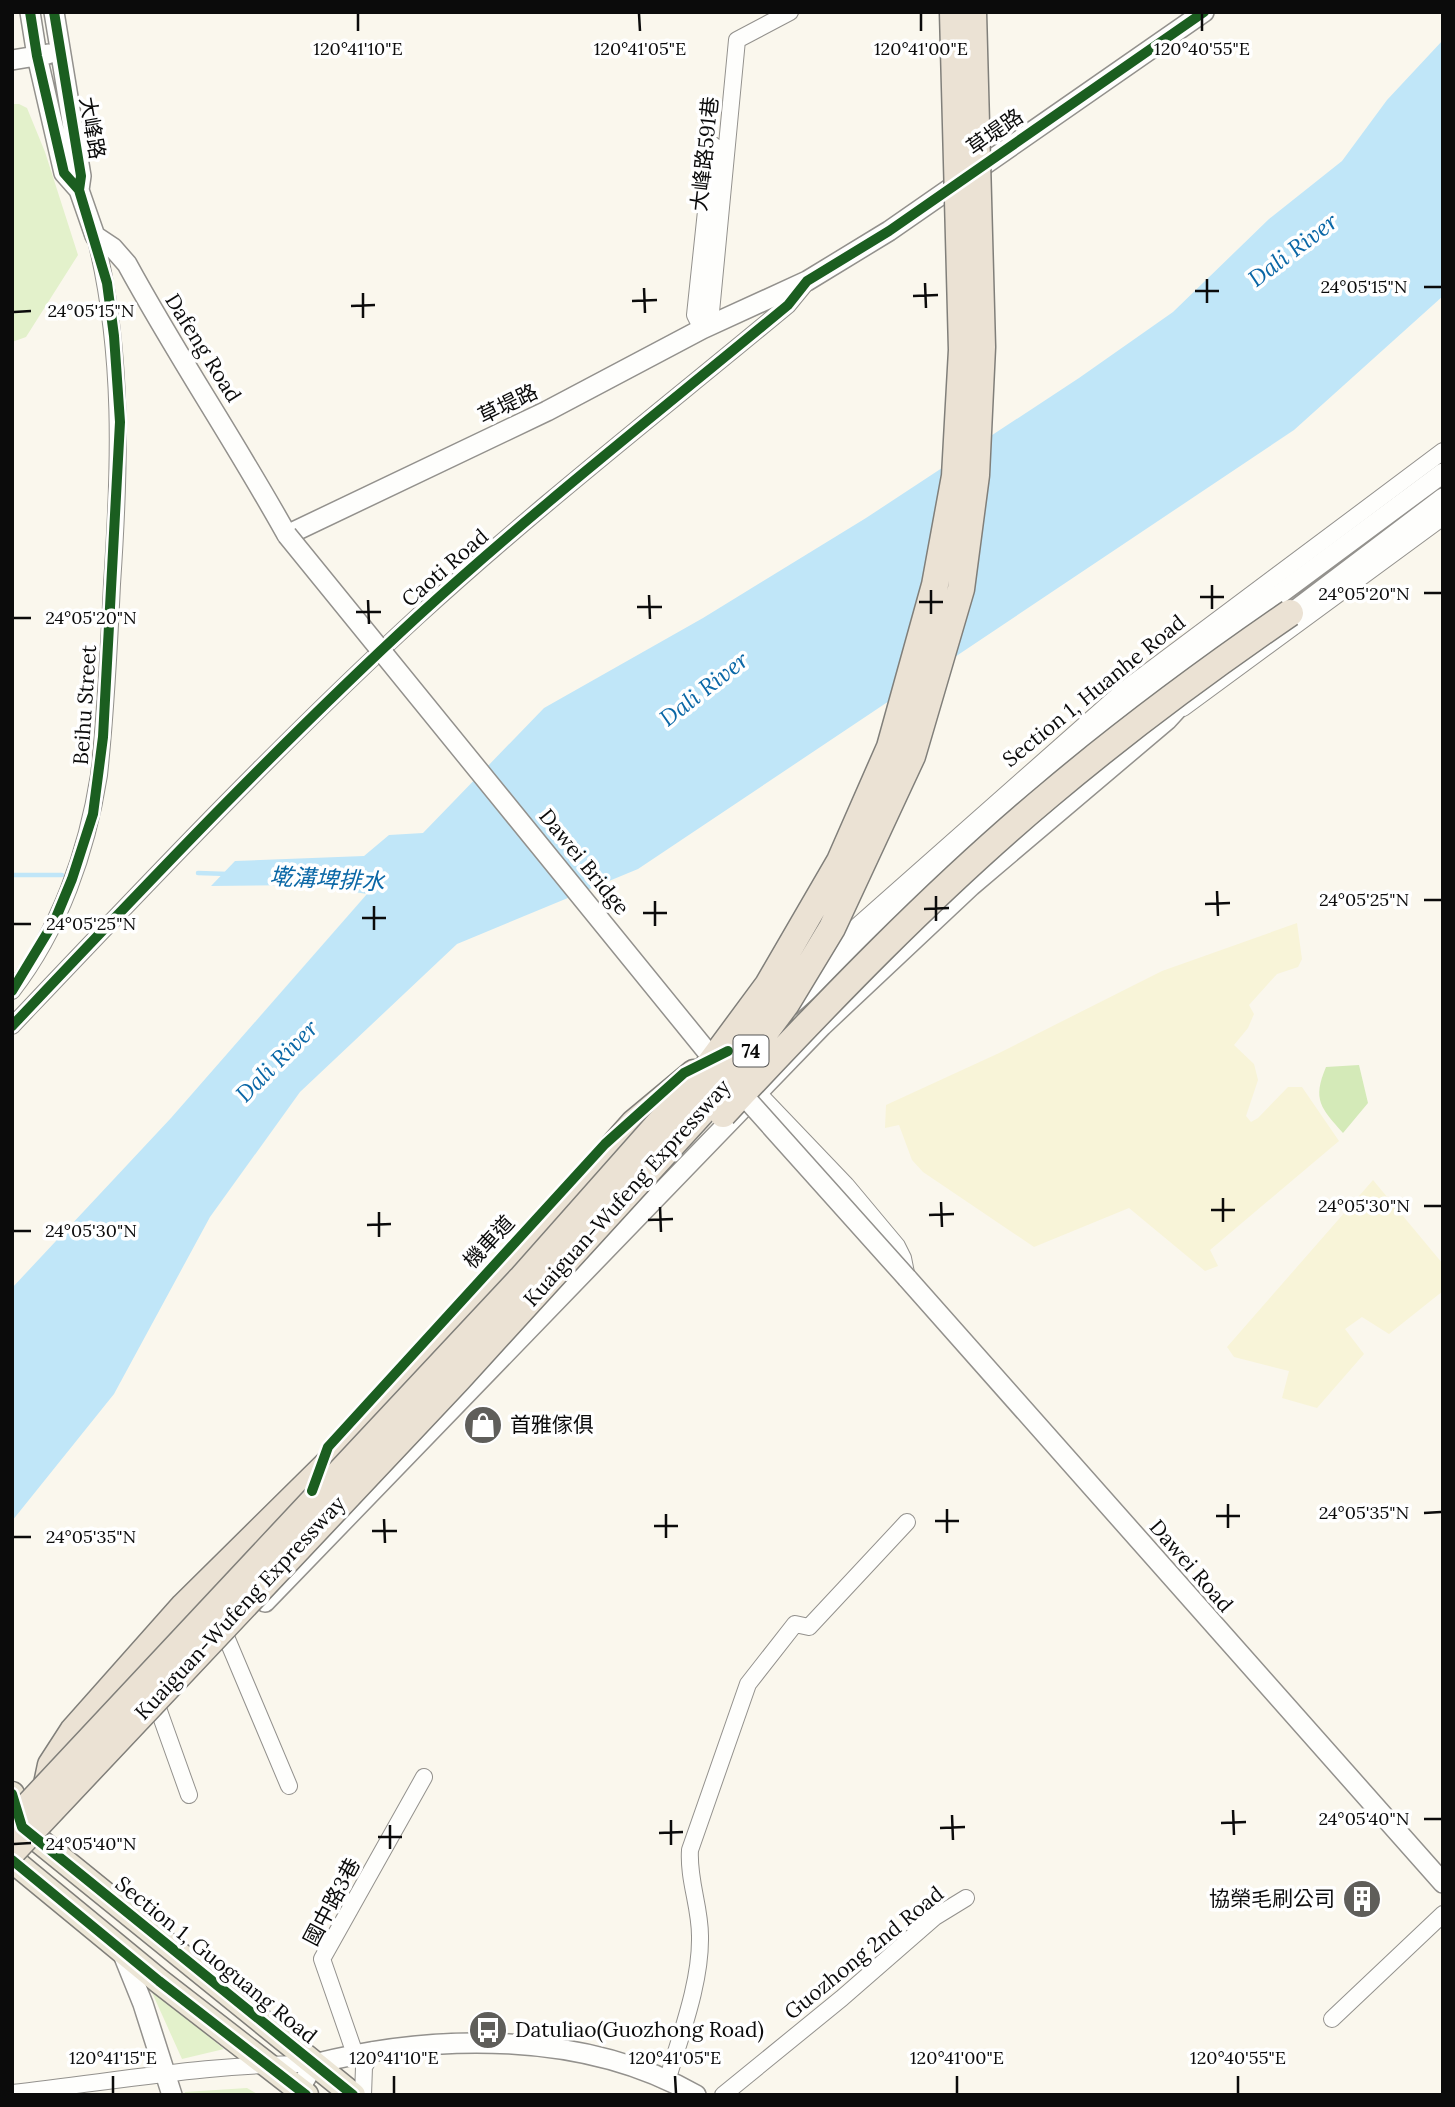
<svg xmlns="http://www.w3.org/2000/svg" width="1455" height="2107" font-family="Lora,'Noto Sans TC',serif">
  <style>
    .farmland { fill: #f8f4d8 }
    .green { fill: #e3f1cb }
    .forest { fill: #d4eab8 }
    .water { fill: #c0e6f8 }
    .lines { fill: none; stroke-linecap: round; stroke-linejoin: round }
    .stream { stroke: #c0e6f8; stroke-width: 4.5 }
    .minor-casing { stroke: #93918d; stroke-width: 18 }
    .tertiary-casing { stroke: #93918d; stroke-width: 22 }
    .primary-casing { stroke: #807f7a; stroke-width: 27 }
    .trunk-casing { stroke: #807f7a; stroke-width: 29 }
    .minor { stroke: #fefefc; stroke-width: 16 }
    .tertiary { stroke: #fefefc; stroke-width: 19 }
    .primary { stroke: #ece6d6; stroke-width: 24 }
    .trunk { stroke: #ebe2d4; stroke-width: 26 }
    .tertiary-bridge-casing { stroke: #93918d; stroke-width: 22; stroke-linecap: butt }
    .trunk-bridge-casing { stroke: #807f7a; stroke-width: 29; stroke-linecap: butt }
    .tertiary-bridge { stroke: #fefefc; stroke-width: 19 }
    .trunk-bridge { stroke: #ebe2d4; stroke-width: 26 }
    .cycleway-casing { stroke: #fff; stroke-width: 15 }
    .cycleway { stroke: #1b5e20; stroke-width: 10 }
    .ticks { fill: none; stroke: #0b0b0b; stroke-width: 2.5 }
    .labels { text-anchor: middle; stroke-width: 7; stroke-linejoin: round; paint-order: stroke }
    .shield { fill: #fff; stroke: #545454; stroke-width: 2 }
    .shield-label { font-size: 19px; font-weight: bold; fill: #0b0b0b }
    .street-label { font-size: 21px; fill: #0b0b0b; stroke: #fff }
    .poi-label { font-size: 21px; fill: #0b0b0b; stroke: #fff; text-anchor: start }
    .water-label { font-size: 23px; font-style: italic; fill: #0a67a6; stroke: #fff }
    .ticks-label { font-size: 18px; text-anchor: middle; fill: #0b0b0b; stroke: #fff; stroke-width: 7; stroke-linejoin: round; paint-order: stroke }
  </style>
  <rect width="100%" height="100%" fill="#faf7ed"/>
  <path class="farmland" d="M1297 923 1302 959 1298 967 1277 974 1249 1005 1254 1014 1248 1028 1234 1045 1254 1064 1258 1080 1246 1116 1251 1122 1258 1118 1288 1087H1302L1339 1141 1210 1250 1218 1266 1205 1271 1129 1208 1034 1247 923 1172 912 1160 899 1125 885 1128 886 1105 997 1054 1162 971Z
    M1373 1180 1443 1264V1291L1389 1334 1362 1317 1345 1329 1364 1354 1317 1408 1282 1398 1289 1371 1234 1357 1227 1347Z"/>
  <path class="green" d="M12 104H19L27 108 45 152 78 255 26 337 12 342Z
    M150 1988 224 2049 182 2059Z
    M247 2088 259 2095H184L185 2092Z"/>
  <path class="forest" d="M1359 1065 1368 1103 1343 1133C1321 1108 1312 1100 1326 1067Z"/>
  <path class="water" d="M1443 40V296L1294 430 638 869 457 944 300 1092 210 1217 114 1394 12 1521V1288L171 1118 367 894 310 885 211 886 235 861 364 856 389 835 423 833 544 708 703 618 866 518 1079 378 1173 312 1269 219 1342 161 1387 100Z"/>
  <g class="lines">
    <path class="stream" d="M198 873 228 874
      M12 875H62"/>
    <defs>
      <path id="minor" d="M702 329 711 312 737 40 790 12
        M702 329 695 315 713 145
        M1183 708 1443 517
        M820 970 855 928 1124 690 1443 451
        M12 991C60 929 87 851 99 775 106 711 109 648 112 584 120 466 124 352 95 236
        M12 1026C144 887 276 747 417 617 536 508 664 408 788 305L806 283
        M759 1094 846 1185 897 1246 903 1258 907 1278
        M227 1639 289 1786
        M159 1711 189 1795
        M1332 2019 1443 1914
        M355 2054 322 1959 424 1777
        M668 2078C681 2034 701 1982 700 1936 700 1906 688 1880 690 1850L748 1684 795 1624 809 1627 907 1522
        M12 2093C113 2082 212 2063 314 2064
        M363 2095 364 2067 374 2050
        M723 2095 842 1998 935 1917 966 1898"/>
      <path id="tertiary" d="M30 12 37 56 64 173 79 190 95 236 113 248 127 264C177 356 236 443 287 535L547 411 702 329 807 281 889 231 1204 12
        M54 12 81 176 79 190
        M12 60 48 54
        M1281 621 1443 498
        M790 1006 1130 705 1443 473
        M907 1278 1443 1883
        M265 1602 822 1026 971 886 1167 720 1190 695
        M122 1952 143 2004 172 2095
        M296 2095 314 2064C436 2033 585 2031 696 2095"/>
      <path id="primary" d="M12 1794 22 1827
        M16 1822 353 2095
        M12 1860 159 1981 306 2095"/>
      <path id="trunk" d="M47 1784 51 1765 73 1731 184 1606 348 1444 634 1123 694 1073"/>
    </defs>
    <use href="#minor" class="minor-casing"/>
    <use href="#tertiary" class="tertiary-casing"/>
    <use href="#primary" class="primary-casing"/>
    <use href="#trunk" class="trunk-casing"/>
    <use href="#minor" class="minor"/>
    <use href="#tertiary" class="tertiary"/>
    <use href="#primary" class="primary"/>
    <use href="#trunk" class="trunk"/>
    <defs>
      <path id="tertiary-bridge" d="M287 535 735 1086 907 1278"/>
      <path id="trunk-bridge" d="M723 1114C826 1004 933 892 1049 795 1126 730 1207 670 1290 613
        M12 1823 521 1279 700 1077 768 985 840 861 890 747 935 585 955 476 962 350 953 12
        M12 1852 458 1379 722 1090 786 1004 832 928 912 756 961 589 976 475 982 347 973 12"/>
    </defs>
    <use href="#tertiary-bridge" class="tertiary-bridge-casing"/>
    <use href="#trunk-bridge" class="trunk-bridge-casing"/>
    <use href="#tertiary-bridge" class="tertiary-bridge"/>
    <use href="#trunk-bridge" class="trunk-bridge"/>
    <defs>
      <path id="cycleway" d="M54 12 81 176 79 190
        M12 991 55 920 72 879 93 814 103 737 120 422 114 336 107 283 79 190 64 173 37 56 30 12
        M12 1026C144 887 276 747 417 617 536 508 664 408 788 305L807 281 889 231 1204 12
        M312 1491 328 1447 605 1144 684 1073 728 1051
        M12 1794 22 1827 353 2095
        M12 1860 159 1981 306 2095"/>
    </defs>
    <use href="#cycleway" class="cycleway-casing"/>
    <use href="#cycleway" class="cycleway"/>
  </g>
  <path class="ticks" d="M358 14V31M639 14 640 31M921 14V31M1202 14V31M1207 279V303M925 283 926 308M1424 287H1441M644 288 645 313M1195 291H1219M363 293V318M913 296 938 295M632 301 657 300M351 306 375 305M14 312 31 311M1212 585V609M931 590V614M1424 593H1441M649 595 650 619M1200 597H1224M368 600 369 624M919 602H943M637 607H662M356 612H381M14 618H31M1217 891 1218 916M936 896V921M1424 900H1441M655 901V926M1205 904 1230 903M374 906V930M924 909 949 908M643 913H667M362 918H386M14 924H31M1223 1198V1222M941 1202 942 1227M1424 1206H1441M660 1207 661 1232M1211 1210H1235M379 1212V1237M929 1215 954 1214M648 1220 673 1219M367 1225 391 1224M14 1231H31M1228 1504V1528M947 1509V1533M1424 1513 1441 1512M666 1514V1538M1216 1516H1240M384 1519 385 1543M935 1521H959M654 1526H678M372 1531H397M14 1537H31M1233 1810 1234 1835M952 1815 953 1840M1424 1819H1441M671 1820V1845M1221 1823 1246 1822M390 1825V1849M940 1828 965 1827M659 1833 683 1832M378 1837H402M14 1844 31 1843M113 2076V2093M394 2076V2093M675 2076 676 2093M957 2076V2093M1238 2076V2093"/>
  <defs>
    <symbol id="shop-disc" viewBox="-11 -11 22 22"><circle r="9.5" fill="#5f5e5a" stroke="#fff"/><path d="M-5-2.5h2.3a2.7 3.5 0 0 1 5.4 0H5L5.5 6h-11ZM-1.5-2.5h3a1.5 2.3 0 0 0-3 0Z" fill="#fff"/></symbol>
    <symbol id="building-disc" viewBox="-11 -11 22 22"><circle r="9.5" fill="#5f5e5a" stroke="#fff"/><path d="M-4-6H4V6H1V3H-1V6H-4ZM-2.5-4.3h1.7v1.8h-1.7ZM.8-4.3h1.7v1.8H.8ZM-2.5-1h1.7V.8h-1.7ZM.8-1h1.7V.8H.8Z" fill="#fff"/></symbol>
    <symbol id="bus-disc" viewBox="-11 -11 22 22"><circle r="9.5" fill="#5f5e5a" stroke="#fff"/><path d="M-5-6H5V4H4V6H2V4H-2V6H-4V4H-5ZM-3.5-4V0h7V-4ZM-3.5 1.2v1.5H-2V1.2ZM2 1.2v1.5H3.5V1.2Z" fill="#fff"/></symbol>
  </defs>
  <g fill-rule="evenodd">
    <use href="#shop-disc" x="461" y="1403" width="44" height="44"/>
    <use href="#building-disc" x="1340" y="1877" width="44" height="44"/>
    <use href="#bus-disc" x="466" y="2008" width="44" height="44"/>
  </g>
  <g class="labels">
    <rect class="shield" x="733.5" y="1035.5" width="35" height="31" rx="5"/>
    <g class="shield-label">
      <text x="751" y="1058">74</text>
    </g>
    <g class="street-label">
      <text transform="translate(92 128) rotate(80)" y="7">大峰路</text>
      <text transform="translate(995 132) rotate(-35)" y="7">草堤路</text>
      <text transform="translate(705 154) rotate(-84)" y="7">大峰路591巷</text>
      <text transform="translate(203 348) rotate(58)" y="7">Dafeng Road</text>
      <text transform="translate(508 404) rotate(-26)" y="7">草堤路</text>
      <text transform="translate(445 568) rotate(-41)" y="7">Caoti Road</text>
      <text transform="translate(1094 691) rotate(-39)" y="7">Section 1, Huanhe Road</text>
      <text transform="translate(85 705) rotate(-86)" y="7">Beihu Street</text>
      <text transform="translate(584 862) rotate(51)" y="7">Dawei Bridge</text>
      <text transform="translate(627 1193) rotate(-48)" y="7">Kuaiguan-Wufeng Expressway</text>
      <text transform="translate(489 1242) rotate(-47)" y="7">機車道</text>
      <text transform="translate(1191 1566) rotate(49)" y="7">Dawei Road</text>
      <text transform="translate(240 1608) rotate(-47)" y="7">Kuaiguan-Wufeng Expressway</text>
      <text transform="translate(332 1902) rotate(-62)" y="7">國中路3巷</text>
      <text transform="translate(864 1953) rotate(-39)" y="7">Guozhong 2nd Road</text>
      <text transform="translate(216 1960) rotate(39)" y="7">Section 1, Guoguang Road</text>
    </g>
    <g class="poi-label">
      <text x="510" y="1432">首雅傢俱</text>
      <text x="1335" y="1906" text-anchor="end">協榮毛刷公司</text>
      <text x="515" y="2037">Datuliao(Guozhong Road)</text>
    </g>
    <g class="water-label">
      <text transform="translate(1293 250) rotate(-37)" y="8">Dali River</text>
      <text transform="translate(704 689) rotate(-38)" y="8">Dali River</text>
      <text transform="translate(327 879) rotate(3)" y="8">墘溝埤排水</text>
      <text transform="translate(277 1061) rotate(-45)" y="8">Dali River</text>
    </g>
  </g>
  <g class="ticks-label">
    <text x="358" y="55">120°41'10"E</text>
    <text x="640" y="55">120°41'05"E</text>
    <text x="921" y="55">120°41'00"E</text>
    <text x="1202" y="55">120°40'55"E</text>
    <text x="1364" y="293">24°05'15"N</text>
    <text x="91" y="317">24°05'15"N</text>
    <text x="1364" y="600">24°05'20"N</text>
    <text x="91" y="624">24°05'20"N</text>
    <text x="1364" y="906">24°05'25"N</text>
    <text x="91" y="930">24°05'25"N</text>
    <text x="1364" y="1212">24°05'30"N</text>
    <text x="91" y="1237">24°05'30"N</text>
    <text x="1364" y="1519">24°05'35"N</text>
    <text x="91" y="1543">24°05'35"N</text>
    <text x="1364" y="1825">24°05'40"N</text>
    <text x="91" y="1850">24°05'40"N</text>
    <text x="113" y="2064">120°41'15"E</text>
    <text x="394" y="2064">120°41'10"E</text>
    <text x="675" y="2064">120°41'05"E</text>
    <text x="957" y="2064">120°41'00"E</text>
    <text x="1238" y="2064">120°40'55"E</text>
  </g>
  <rect width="1455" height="2107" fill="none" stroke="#0b0b0b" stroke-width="28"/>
</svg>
